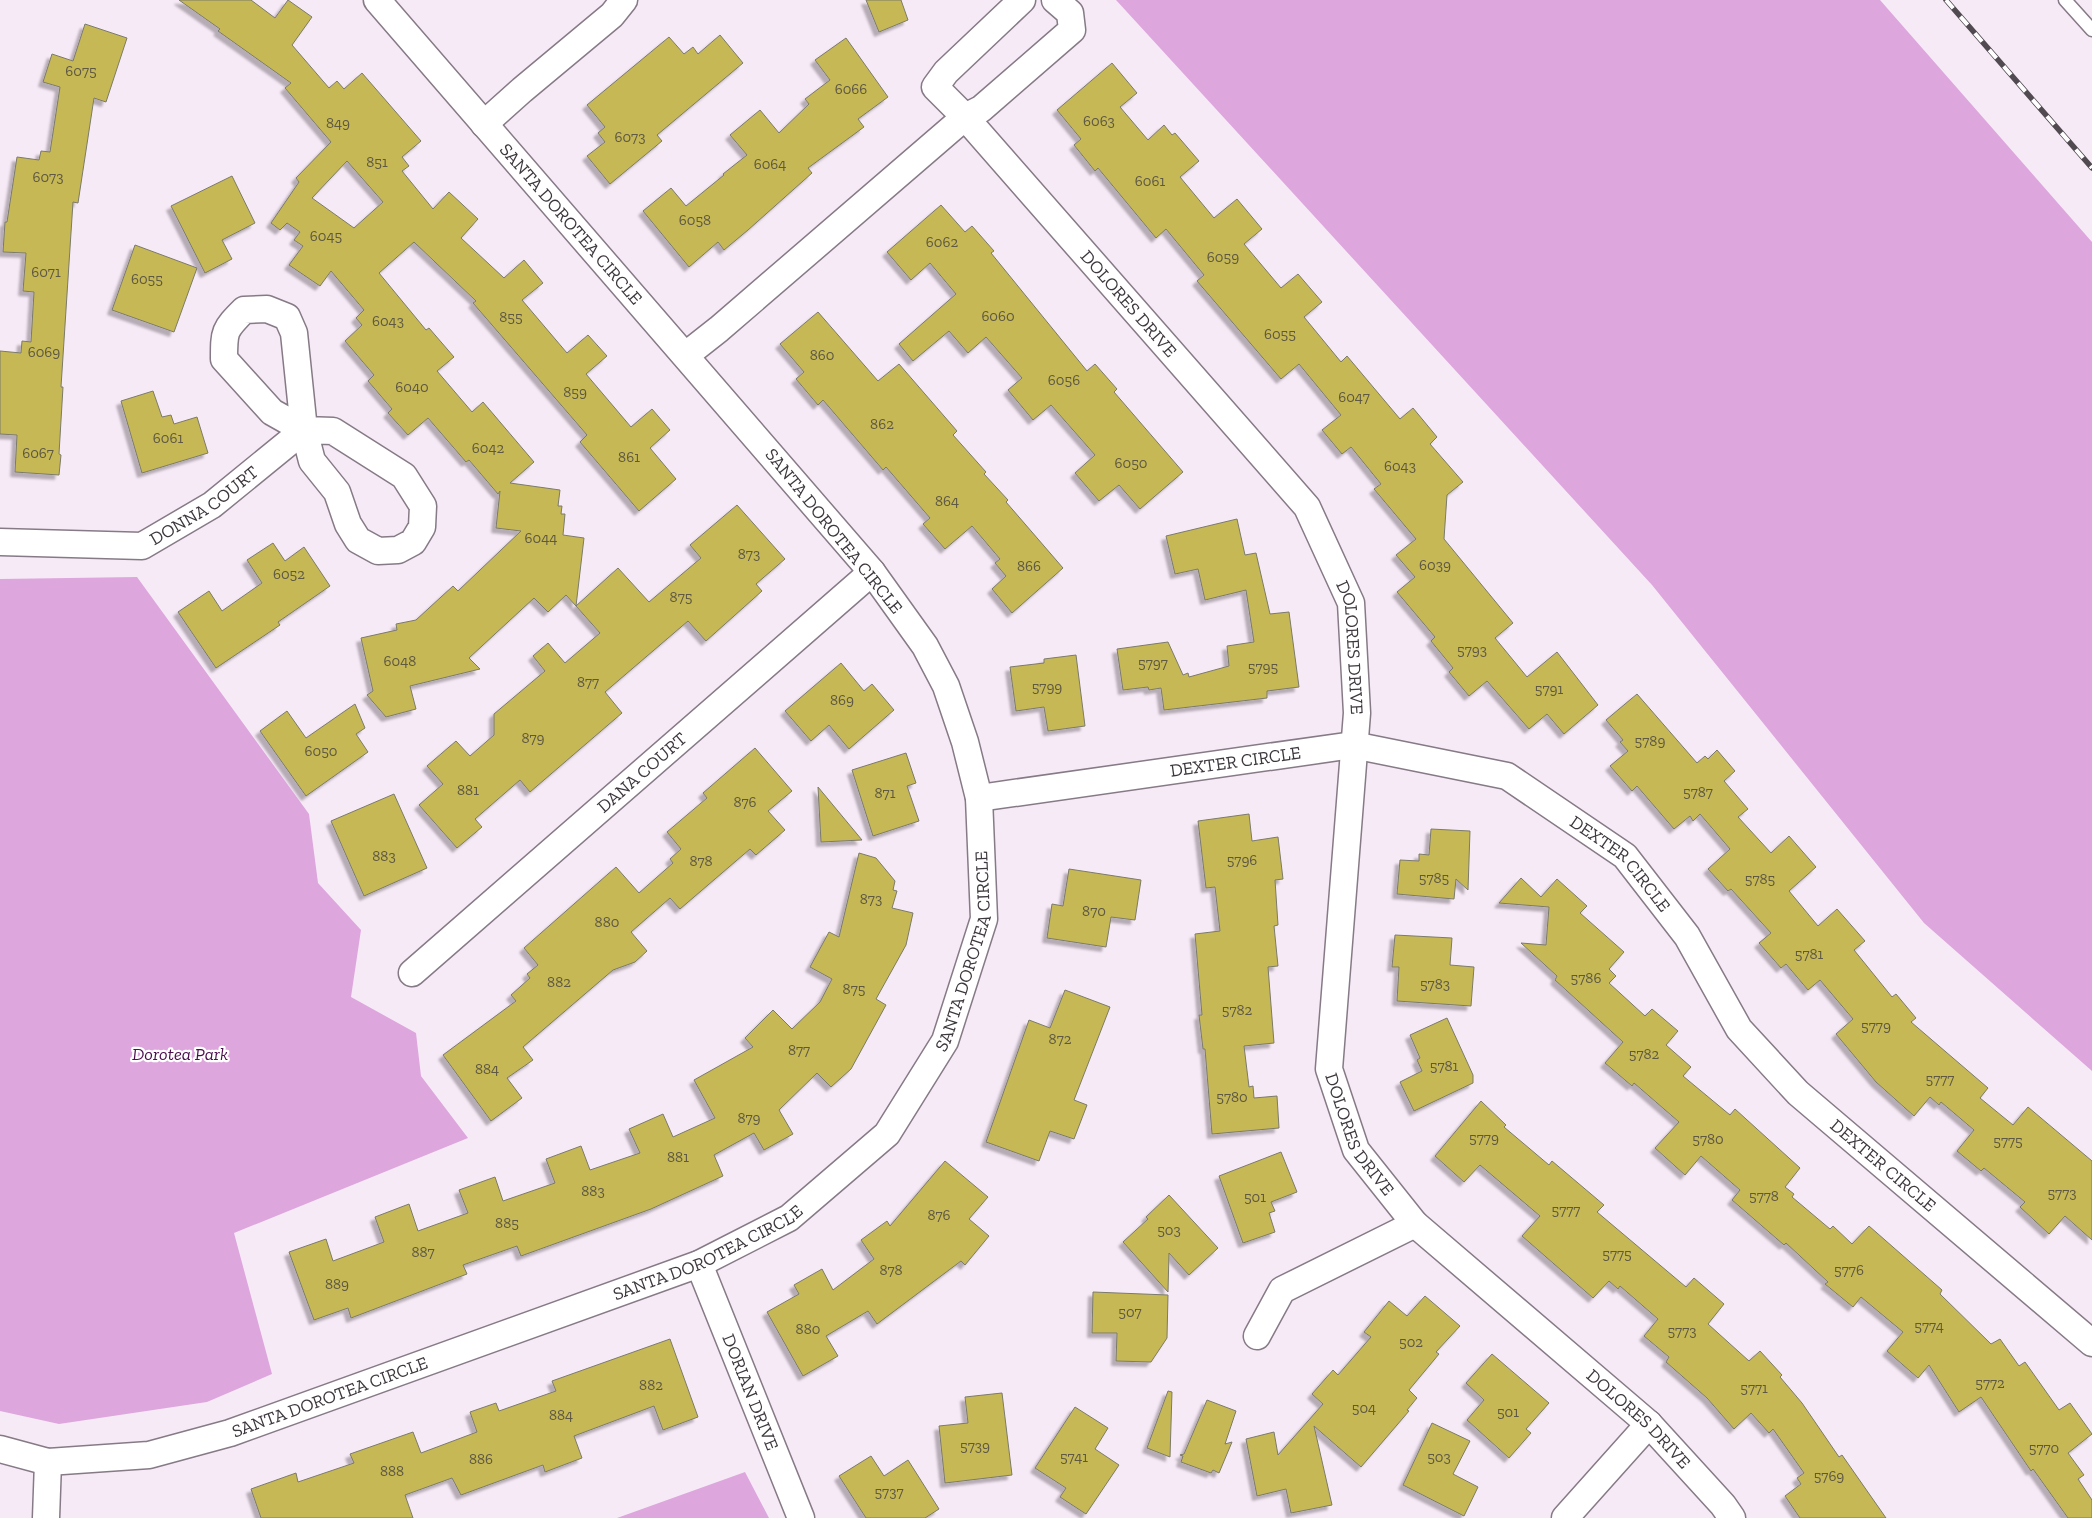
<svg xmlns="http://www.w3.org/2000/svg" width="2092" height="1518" font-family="'Zilla Slab',serif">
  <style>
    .green { fill: #dda7dd }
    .building { fill: #c5b854; stroke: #7c7a6b; fill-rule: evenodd; filter: url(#shadow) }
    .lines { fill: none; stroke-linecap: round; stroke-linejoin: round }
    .service-casing { stroke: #867a86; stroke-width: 15 }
    .minor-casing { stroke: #867a86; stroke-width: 29 }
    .service { stroke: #fff; stroke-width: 12 }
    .minor { stroke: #fff; stroke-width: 26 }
    .rail-casing { stroke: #514b51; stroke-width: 5.5 }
    .rail { stroke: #fff; stroke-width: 4; stroke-dasharray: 11; stroke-linecap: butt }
    .labels { text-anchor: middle; stroke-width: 4.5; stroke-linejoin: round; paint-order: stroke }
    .number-label { font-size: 15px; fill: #5f5843 }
    .street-label { font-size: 18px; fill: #3d383d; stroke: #fff }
    .park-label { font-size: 18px; font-style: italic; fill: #4b0e4e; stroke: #fff }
  </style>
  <defs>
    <filter id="shadow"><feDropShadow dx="-4.5" dy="4.5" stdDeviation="1" flood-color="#0004"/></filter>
  </defs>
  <rect width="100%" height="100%" fill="#f7eaf7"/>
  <path class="green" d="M1116 0H1880L2092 242V1071L1924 923 1652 585Z
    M137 577 309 814 318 883 361 930 351 997 416 1033 421 1076 468 1138 234 1233 272 1374 207 1402 59 1424 0 1411V579Z
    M745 1472 769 1518H617Z"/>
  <path class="building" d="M179 0H251L275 18 288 0 312 17 292 45 329 88 337 81 344 89 362 73 421 141 402 157 409 166 402 171 433 209 449 192 478 219 461 238 504 278 524 260 543 283 522 300 567 353 588 335 607 356 586 374 631 427 652 409 670 430 650 448 676 479 639 511 580 442 587 435 473 303 476 301 414 242 379 273 426 330 429 328 454 357 437 371 472 412 483 402 534 462 510 483 560 490 558 506H562L561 514H565L563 535 584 538 576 606 566 595 548 612 534 598 469 658 480 669 410 686 416 709 386 717 367 695 373 691 361 638 397 630 396 624 416 620 453 586 458 591 521 531 496 528 500 491 498 494 469 460 466 462 428 418 408 435 388 413 392 409 368 381 374 375 345 341 362 325 356 318 364 310 331 271 320 286 289 265 303 246 294 240 300 232 287 223 280 230 271 223 299 182 296 178 331 142 285 88 291 83 218 31 220 29ZM347 161 383 202 354 228 312 198Z
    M866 0H901L908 20 879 32Z
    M85 24 127 38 106 102 94 98 78 203 73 202 61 387H63L59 454 61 455 59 475 15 472 17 435 0 434V351L21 353 22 341 31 342 34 292 23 291 26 253 3 252 5 222H7L17 157 39 160 41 151 50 152 60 87 43 82 52 54 73 61Z
    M720 35 743 63 657 135 662 141 610 184 587 156 605 142 598 133 605 127 587 105 669 37 684 54 693 47 698 54Z
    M846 38 888 97 858 119 864 127 808 168 812 173 748 230 724 250 718 242 689 267 643 211 671 188 686 206 724 175 723 174 747 155 730 135 760 110 779 133 809 104 805 99 830 80 815 60Z
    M1112 63 1137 93 1120 107 1148 140 1164 125 1172 135 1175 133 1199 161 1180 177 1214 218 1237 199 1262 229 1244 244 1281 288 1298 274 1322 302 1304 317 1341 362 1347 356 1400 419 1413 408 1437 437 1430 444 1463 482 1447 495 1444 539 1513 623 1495 638 1527 677 1557 652 1598 705 1564 734 1547 714 1529 729 1487 681 1469 696 1449 672 1453 668 1431 641 1435 637 1397 592 1415 577 1396 555 1416 539 1374 489 1381 484 1351 447 1342 454 1322 430 1341 415 1299 364 1281 379 1197 281 1204 275 1166 229 1156 238 1098 168 1095 171 1074 145 1081 139 1057 110Z
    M232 176 255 223 222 240 232 259 205 273 171 206Z
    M941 205 965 232 972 226 994 251 991 253 1087 371 1095 364 1117 389 1114 392 1183 472 1140 509 1119 485 1099 501 1075 473 1095 455 1051 405 1033 420 1008 390 1022 378 986 337 968 353 949 331 913 361 899 344 956 294 930 263 911 280 887 252Z
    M135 245 197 268 174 332 112 310Z
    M818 312 878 381 899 364 957 431 953 435 986 472 984 474 1008 500 1006 502 1063 568 1012 613 992 589 1006 576 995 563 1000 559 972 526 945 549 923 524 930 518 886 467 883 470 823 400 818 405 796 379 804 372 780 344Z
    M153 391 162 417 171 415 174 424 197 417 208 453 142 473 121 401Z
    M737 505 785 559 756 584 762 591 706 641 688 621 605 692 622 713 530 792 520 780 475 819 482 827 457 848 419 805 443 784 427 766 456 741 470 756 494 735V714L545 671 533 656 548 643 565 663 600 633 576 606 618 568 649 602 701 558 690 545Z
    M1237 519 1245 555 1256 553 1270 614 1289 612 1299 687 1267 691V698L1164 710 1161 688 1149 690 1148 687 1123 690 1117 649 1168 642 1183 675 1188 673 1189 677 1229 666 1227 646 1254 642 1246 590 1205 600 1198 569 1175 574 1166 536Z
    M273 543 285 561 304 547 330 586 278 622 280 625 216 668 178 612 209 591 222 611 262 583 247 560Z
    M1076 655 1085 726 1048 731 1044 707 1016 711 1010 667 1044 663V659Z
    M841 663 864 691 872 684 894 710 849 749 829 725 811 741 785 711Z
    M1637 694 1697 763 1705 756 1708 759 1717 750 1735 771 1724 781 1748 809 1738 817 1771 853 1789 836 1816 867 1789 891 1818 926 1837 909 1865 941 1854 950 1892 997 1896 994 1916 1018 1911 1022 1988 1088 1980 1098 2013 1125 2028 1107 2092 1161V1240L2065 1216 2049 1234 2020 1207 2025 1202 1984 1168 1981 1171 1957 1151 1974 1130 1941 1102 1939 1105 1930 1097 1914 1116 1876 1082 1836 1034 1853 1019 1820 980 1808 990 1786 964 1781 968 1759 943 1771 933 1731 889 1728 891 1708 869 1730 849 1700 814 1693 821 1690 816 1674 829 1637 786 1632 791 1610 766 1628 751 1620 742 1623 740 1606 720Z
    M355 704 365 728 356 734 368 752 306 796 260 731 287 711 306 738Z
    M755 748 792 791 768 811 785 830 756 855 750 849 680 909 670 898 631 932 647 951 635 962 613 970 523 1047 533 1060 507 1078 522 1098 491 1121 443 1055 516 1001 511 995 530 978 527 974 538 965 524 948 616 867 639 893 673 863 670 859 681 849 667 832 707 798 703 793Z
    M906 753 916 783 907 786 919 821 873 836 852 770Z
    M818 787 862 840 821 842Z
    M394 794 427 868 364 896 331 821Z
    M1249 814 1252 841 1278 837 1283 879 1275 880 1278 925 1274 926 1278 966 1268 967 1274 1043 1244 1046 1249 1087 1253 1086 1254 1098 1277 1096 1279 1128 1212 1134 1205 1049H1203L1199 1015H1202L1195 934 1220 931 1215 887 1206 888 1198 821Z
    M1431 829 1470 831 1468 890 1456 879 1454 899 1397 894 1400 860 1419 861V854L1429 855Z
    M859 853 876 858 895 881 893 890 897 891 892 908 913 913 906 945 876 999 886 1005 851 1069 831 1087 817 1073 779 1110 793 1134 764 1150 754 1133 714 1155 723 1176 651 1209 521 1256 517 1246 463 1265 467 1274 351 1318 348 1308 314 1320 289 1252 326 1239 333 1261 384 1242 375 1217 409 1204 418 1231 468 1213 459 1190 495 1177 503 1201 555 1183 546 1159 581 1146 590 1170 640 1153 629 1129 663 1114 673 1137 715 1118 694 1080 753 1047 745 1038 773 1010 792 1029 820 1002 832 979 810 967 829 932 839 937Z
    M1069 869 1141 880 1135 920 1111 917 1106 947 1047 938 1052 904 1063 906Z
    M1521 878 1541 897 1557 879 1587 906 1580 913 1624 952 1609 969 1616 976 1609 983 1645 1016 1652 1009 1678 1031 1666 1045 1691 1067 1683 1076 1730 1115 1735 1109 1800 1168 1785 1187 1794 1194 1792 1197 1830 1229 1833 1226 1852 1244 1869 1226 1942 1290 1940 1294 1991 1344 2000 1339 2019 1366 2025 1362 2059 1410 2070 1403 2092 1434 2068 1453 2084 1475 2078 1479 2092 1500V1518H2068L2033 1469 2031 1471 1981 1397 1959 1412 1929 1365 1918 1378 1887 1351 1903 1332 1861 1297 1853 1307 1825 1284 1828 1282 1786 1243 1784 1245 1732 1200 1740 1190 1701 1156 1685 1175 1655 1148 1679 1122 1634 1083 1632 1086 1605 1063 1623 1042 1555 980 1557 976 1521 943 1546 945 1549 907 1499 903Z
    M1395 935 1452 938 1450 965 1474 967 1471 1006 1397 1001 1399 967H1392Z
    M1065 990 1110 1007 1074 1100 1087 1105 1074 1139 1050 1131 1039 1161 986 1142 1029 1020 1050 1028Z
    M1447 1018 1473 1075V1083L1414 1111 1400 1082 1422 1071 1417 1060 1420 1058 1410 1035Z
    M1481 1101 1506 1125 1504 1127 1549 1165 1552 1161 1604 1205 1597 1212 1686 1287 1694 1278 1724 1304 1708 1324 1749 1361 1760 1351 1782 1375 1780 1377 1802 1403 1839 1457 1842 1455 1886 1518H1800L1785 1496 1801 1484 1797 1478 1804 1473 1773 1429 1769 1433 1751 1413 1734 1429 1707 1398 1666 1362 1669 1357 1644 1336 1658 1319 1620 1286 1618 1289 1609 1281 1593 1298 1522 1236 1540 1216 1480 1165 1464 1182 1435 1156Z
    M1281 1152 1297 1192 1271 1202 1275 1211 1269 1213 1275 1232 1243 1243 1219 1176Z
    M945 1161 988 1197 969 1219 989 1236 965 1265 961 1261 877 1324 868 1311 826 1336 838 1356 803 1376 767 1312 799 1294 794 1285 822 1269 833 1290 874 1259 861 1240 887 1221 890 1226Z
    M1169 1195 1218 1248 1189 1275 1169 1253 1168 1292 1123 1242 1148 1219 1146 1217Z
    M1093 1292 1168 1295 1167 1338 1151 1362 1116 1361 1117 1333H1092Z
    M1425 1296 1460 1326 1436 1352 1439 1354 1409 1390 1417 1398 1407 1410 1409 1411 1361 1467 1314 1426 1332 1505 1291 1513 1286 1489 1257 1496 1246 1439 1274 1432 1278 1455 1323 1404 1312 1394 1333 1370 1338 1375 1371 1337 1364 1332 1389 1301 1407 1316Z
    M670 1339 698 1417 663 1430 654 1406 574 1436 582 1458 545 1472 543 1465 461 1495 452 1478 405 1495 413 1518H261L251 1489 296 1473 298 1482 354 1463 350 1454 413 1432 421 1453 477 1432 470 1412 496 1403 499 1411 556 1391 552 1381Z
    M1492 1354 1549 1403 1526 1429 1531 1433 1509 1458 1467 1420 1484 1400 1466 1383Z
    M1168 1391 1172 1392 1170 1457 1147 1448Z
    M1002 1393 1012 1475 945 1483 939 1426 968 1423 965 1397Z
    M1207 1400 1236 1411 1225 1444 1232 1442 1219 1473 1213 1470 1211 1473 1181 1462 1183 1456 1180 1455 1184 1454Z
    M1075 1407 1108 1428 1095 1449 1119 1465 1086 1514 1060 1497 1066 1488 1035 1468Z
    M1432 1423 1470 1441 1453 1474 1478 1487 1464 1516 1403 1485Z
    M871 1456 884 1476 908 1460 939 1509 925 1518H866L839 1476Z"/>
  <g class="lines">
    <defs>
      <path id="service" d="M2065 0 2092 30"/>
      <g id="minor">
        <path d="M1022 0 946 72 935 87 965 117 981 109 1072 30 1070 13 1055 0"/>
        <path d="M484 124 522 90 612 15 624 0"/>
        <path id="s1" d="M686 355 719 329 965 117 1307 507 1351 603 1357 713 1329 1069 1356 1150 1415 1224 1649 1424 1723 1505 1732 1518"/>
        <path d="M304 430 333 431 404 476 423 506 422 527 413 542 398 550 378 551 358 540 348 524 337 492 312 461 304 430 294 333 287 317 267 309 244 310C224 330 224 331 224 359L272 412 304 430"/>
        <path id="s2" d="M0 542 142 546 212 505 304 430"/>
        <path id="s3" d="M979 798 1353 745 1507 776 1625 856 1687 936 1739 1029 1798 1093 2092 1343"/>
        <path id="s4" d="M412 973 872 572"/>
        <path id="s5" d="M699 1264 801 1518"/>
        <path d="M1257 1336 1282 1290 1415 1224"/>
        <path id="s6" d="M0 1449 48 1462 149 1455 230 1433 699 1264 789 1218 887 1134 945 1041 984 919 979 798 965 742 946 686 925 646 872 572 377 0"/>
        <path d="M46 1518 48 1462"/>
        <path d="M1565 1518 1649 1424"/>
      </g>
    </defs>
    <use href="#service" class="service-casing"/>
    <use href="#minor" class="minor-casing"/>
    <use href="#service" class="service"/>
    <use href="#minor" class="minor"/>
    <defs>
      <path id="rail" d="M1946 0 2092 168"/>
    </defs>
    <use href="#rail" class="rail-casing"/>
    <use href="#rail" class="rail"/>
  </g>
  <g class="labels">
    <g class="number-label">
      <text x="81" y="76">6075</text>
      <text x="851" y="94">6066</text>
      <text x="1099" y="126">6063</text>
      <text x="338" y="128">849</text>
      <text x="630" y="142">6073</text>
      <text x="377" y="167">851</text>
      <text x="770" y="169">6064</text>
      <text x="48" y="182">6073</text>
      <text x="1150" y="186">6061</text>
      <text x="695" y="225">6058</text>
      <text x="326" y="241">6045</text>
      <text x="942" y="247">6062</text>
      <text x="1223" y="262">6059</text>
      <text x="46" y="277">6071</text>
      <text x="147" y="284">6055</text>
      <text x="998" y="321">6060</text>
      <text x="511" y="322">855</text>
      <text x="388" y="326">6043</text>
      <text x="1280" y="339">6055</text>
      <text x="44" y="357">6069</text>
      <text x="822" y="360">860</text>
      <text x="1064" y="385">6056</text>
      <text x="412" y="392">6040</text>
      <text x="575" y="397">859</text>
      <text x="1354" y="402">6047</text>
      <text x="882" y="429">862</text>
      <text x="168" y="443">6061</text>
      <text x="488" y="453">6042</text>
      <text x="38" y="458">6067</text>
      <text x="629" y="462">861</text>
      <text x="1131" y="468">6050</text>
      <text x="1400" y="471">6043</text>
      <text x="947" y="506">864</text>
      <text x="541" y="543">6044</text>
      <text x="749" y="559">873</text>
      <text x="1435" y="570">6039</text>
      <text x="1029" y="571">866</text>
      <text x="289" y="579">6052</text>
      <text x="681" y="602">875</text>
      <text x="1472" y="655">5793</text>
      <text x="400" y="666">6048</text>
      <text x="1153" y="668">5797</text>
      <text x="1263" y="672">5795</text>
      <text x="588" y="687">877</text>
      <text x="1047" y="692">5799</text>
      <text x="1549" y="694">5791</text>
      <text x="842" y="705">869</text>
      <text x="533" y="743">879</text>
      <text x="1650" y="746">5789</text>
      <text x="321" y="756">6050</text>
      <text x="468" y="795">881</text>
      <text x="1698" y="797">5787</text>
      <text x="885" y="798">871</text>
      <text x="745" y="807">876</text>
      <text x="384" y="861">883</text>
      <text x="1242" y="865">5796</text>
      <text x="701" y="866">878</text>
      <text x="1434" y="883">5785</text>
      <text x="1760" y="884">5785</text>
      <text x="871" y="904">873</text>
      <text x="1094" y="916">870</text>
      <text x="607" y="927">880</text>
      <text x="1809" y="959">5781</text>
      <text x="1586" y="983">5786</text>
      <text x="559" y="987">882</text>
      <text x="1435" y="989">5783</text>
      <text x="854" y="994">875</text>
      <text x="1237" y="1015">5782</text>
      <text x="1876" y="1031">5779</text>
      <text x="1060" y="1044">872</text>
      <text x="799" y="1055">877</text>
      <text x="1644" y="1059">5782</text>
      <text x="1444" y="1071">5781</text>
      <text x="487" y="1074">884</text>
      <text x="1940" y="1084">5777</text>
      <text x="1232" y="1102">5780</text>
      <text x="749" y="1123">879</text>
      <text x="1484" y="1143">5779</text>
      <text x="1708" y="1144">5780</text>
      <text x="2008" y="1146">5775</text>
      <text x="678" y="1162">881</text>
      <text x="593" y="1196">883</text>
      <text x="2062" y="1198">5773</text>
      <text x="1764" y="1201">5778</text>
      <text x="1255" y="1202">501</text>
      <text x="1566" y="1215">5777</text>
      <text x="939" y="1220">876</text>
      <text x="507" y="1228">885</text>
      <text x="1169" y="1235">503</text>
      <text x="423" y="1257">887</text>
      <text x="1617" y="1259">5775</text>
      <text x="891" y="1275">878</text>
      <text x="1849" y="1275">5776</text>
      <text x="337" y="1289">889</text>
      <text x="1130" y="1317">507</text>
      <text x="1929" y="1331">5774</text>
      <text x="808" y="1334">880</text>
      <text x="1682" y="1336">5773</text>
      <text x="1411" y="1347">502</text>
      <text x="1990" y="1388">5772</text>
      <text x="651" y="1390">882</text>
      <text x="1754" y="1393">5771</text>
      <text x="1364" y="1413">504</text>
      <text x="1508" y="1417">501</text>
      <text x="561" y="1420">884</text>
      <text x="975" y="1451">5739</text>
      <text x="2044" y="1453">5770</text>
      <text x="1074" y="1462">5741</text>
      <text x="1439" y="1462">503</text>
      <text x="481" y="1464">886</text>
      <text x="392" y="1476">888</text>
      <text x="1829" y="1481">5769</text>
      <text x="889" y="1497">5737</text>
    </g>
    <g class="street-label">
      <text transform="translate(571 224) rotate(49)" y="6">SANTA DOROTEA CIRCLE</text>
      <text dy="6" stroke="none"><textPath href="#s1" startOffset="615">DOLORES DRIVE</textPath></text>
      <text dy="6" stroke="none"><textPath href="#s2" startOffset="216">DONNA COURT</textPath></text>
      <text transform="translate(834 531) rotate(51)" y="6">SANTA DOROTEA CIRCLE</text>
      <text dy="6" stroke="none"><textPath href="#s1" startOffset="1035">DOLORES DRIVE</textPath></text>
      <text dy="6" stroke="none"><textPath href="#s3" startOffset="259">DEXTER CIRCLE</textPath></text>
      <text dy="6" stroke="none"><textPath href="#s4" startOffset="305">DANA COURT</textPath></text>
      <text dy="6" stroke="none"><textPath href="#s3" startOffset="679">DEXTER CIRCLE</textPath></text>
      <text dy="6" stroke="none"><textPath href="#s6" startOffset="1166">SANTA DOROTEA CIRCLE</textPath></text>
      <text dy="6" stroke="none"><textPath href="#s1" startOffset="1531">DOLORES DRIVE</textPath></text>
      <text dy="6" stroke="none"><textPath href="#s3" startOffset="1084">DEXTER CIRCLE</textPath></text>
      <text dy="6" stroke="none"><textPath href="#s6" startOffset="746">SANTA DOROTEA CIRCLE</textPath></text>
      <text dy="6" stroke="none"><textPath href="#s5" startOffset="138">DORIAN DRIVE</textPath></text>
      <text dy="6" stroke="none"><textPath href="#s6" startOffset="341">SANTA DOROTEA CIRCLE</textPath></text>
      <text dy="6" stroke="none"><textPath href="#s1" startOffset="1935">DOLORES DRIVE</textPath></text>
    </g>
    <g class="park-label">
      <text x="180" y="1060">Dorotea Park</text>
    </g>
  </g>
</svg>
